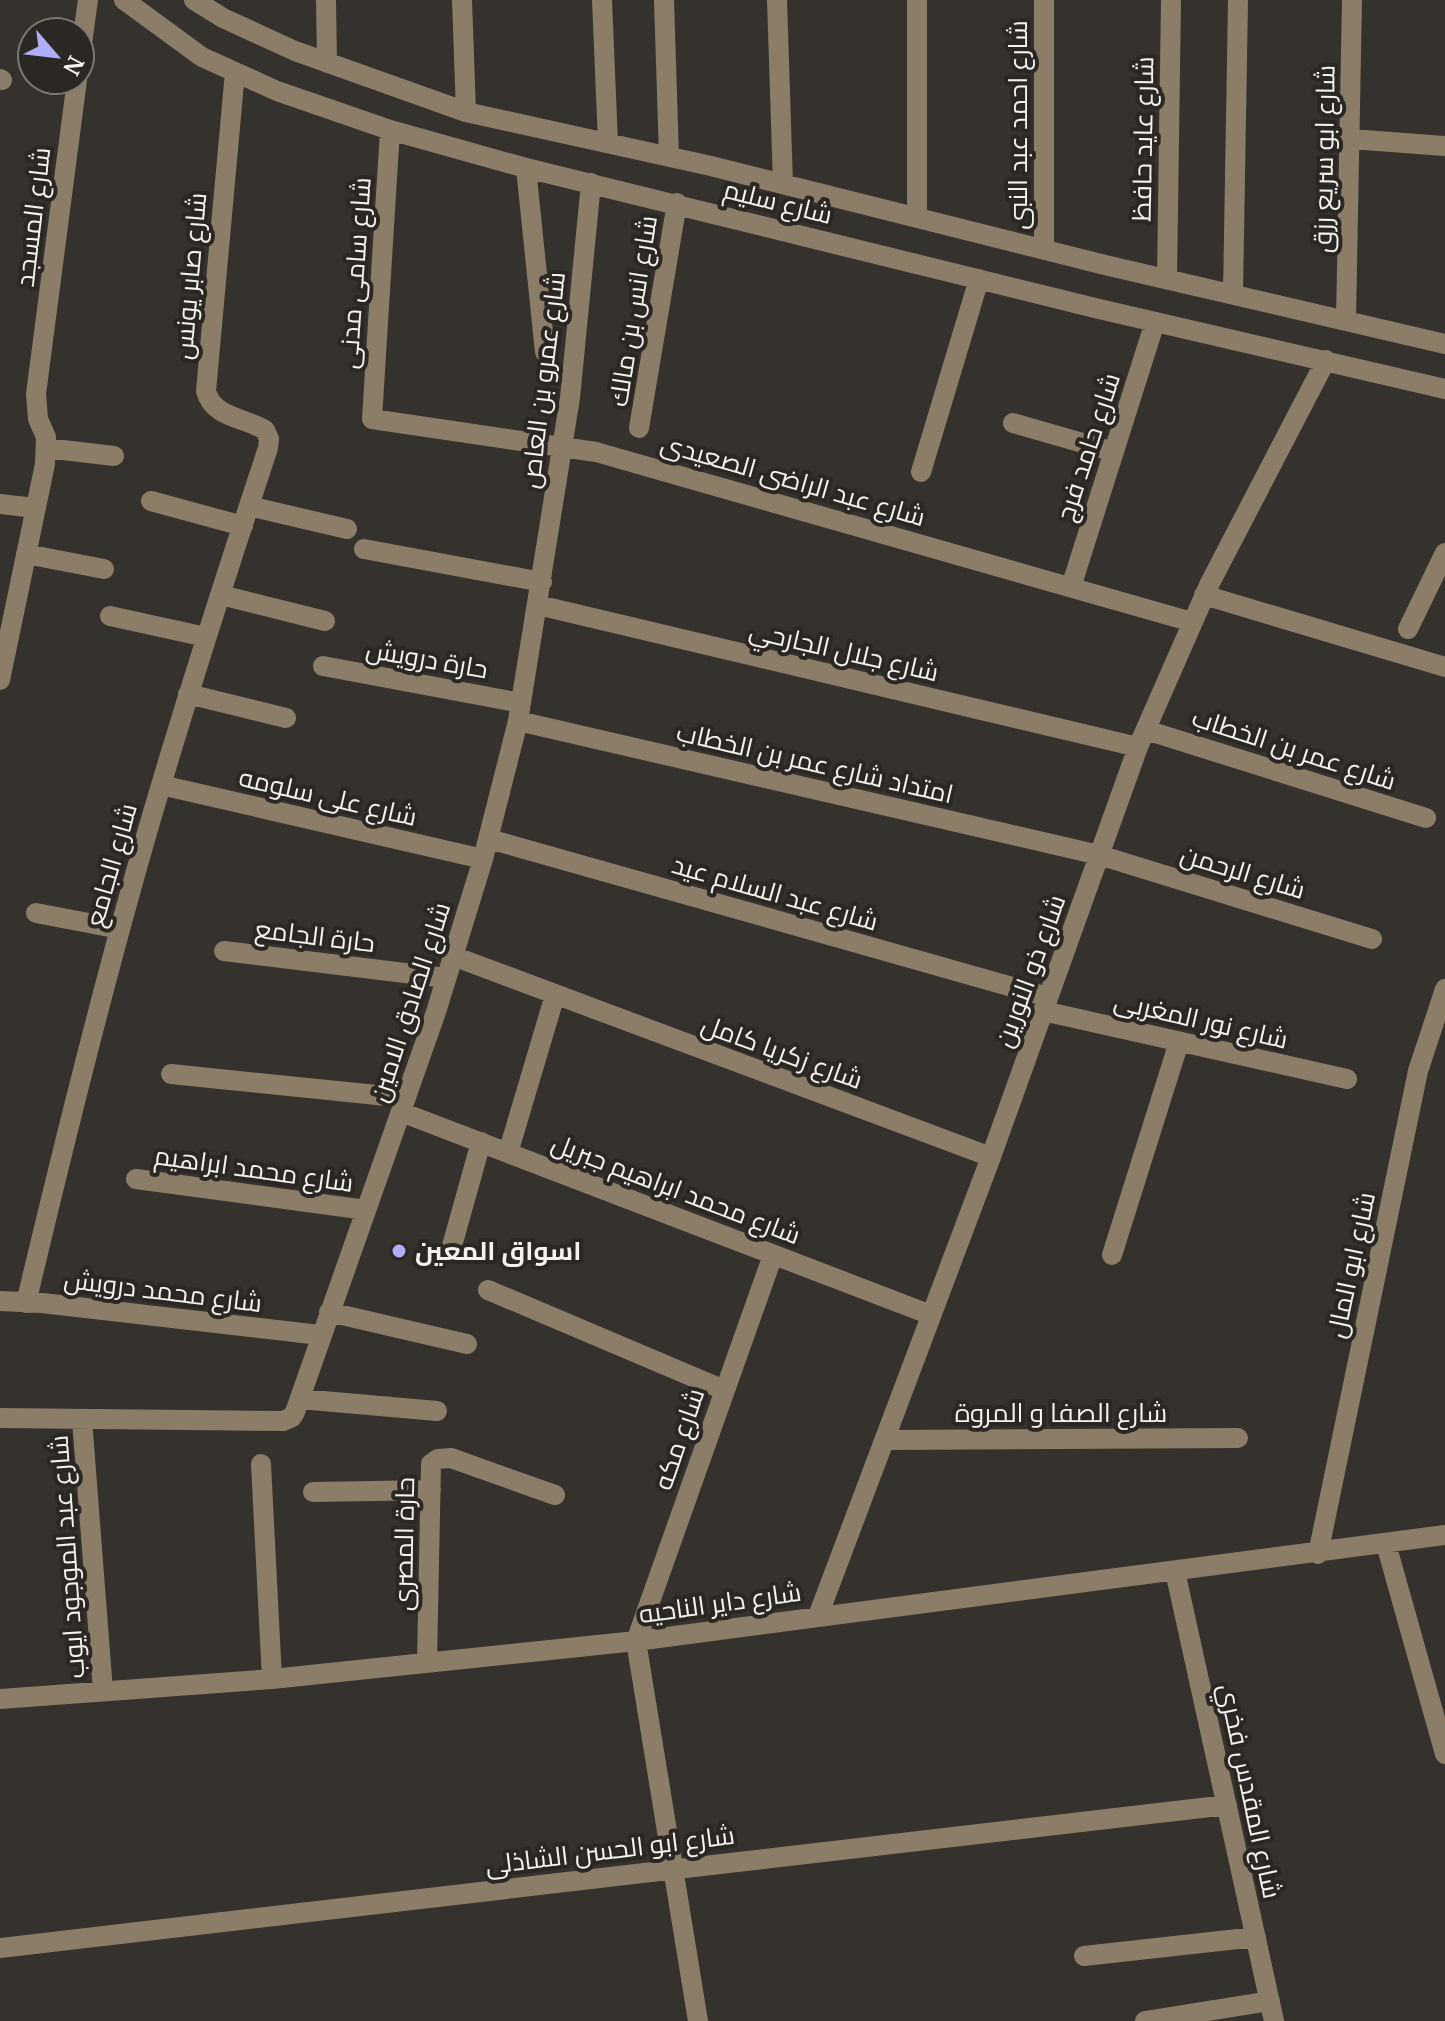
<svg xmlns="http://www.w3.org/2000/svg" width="1445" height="2021" font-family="Merriweather,Cairo,serif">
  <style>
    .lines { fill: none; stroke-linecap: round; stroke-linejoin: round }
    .minor { stroke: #8c7d69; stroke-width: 20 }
    .poi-dot { fill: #afaefa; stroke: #2b2722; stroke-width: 3 }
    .labels { text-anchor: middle; stroke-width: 8; stroke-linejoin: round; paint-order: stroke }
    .street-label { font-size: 26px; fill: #f4f1ee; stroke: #2b2722 }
    .poi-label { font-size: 26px; font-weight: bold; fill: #f4f1ee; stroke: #2b2722; text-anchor: start }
  </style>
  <rect width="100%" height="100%" fill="#35312c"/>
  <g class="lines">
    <path class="minor" d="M124 0 202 57 277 91 390 130 526 168 1095 308 1445 389
      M194 0 223 18 295 51 466 112 711 166 1105 265 1445 344
      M326 0 327 63
      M462 0 466 112
      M602 0 608 143
      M664 0 669 157
      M777 0 783 184
      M917 0V218
      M1044 0V250
      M80 58 88 0
      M0 79 2 80
      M390 130 372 419 596 452 1192 622
      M1351 139 1445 146
      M526 168 545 352
      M1167 279 1171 0
      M1233 294 1238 0
      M1346 320 1352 0
      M1013 423 1114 452
      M639 428 677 203
      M46 448 114 456
      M921 472 979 279
      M151 501 243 526
      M0 504 35 508
      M249 506 347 529
      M364 549 542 582
      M26 554 104 569
      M1071 587 1155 322
      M221 595 325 621
      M1204 595 1445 667
      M538 605 1138 747
      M110 616 206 637
      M1408 629 1445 553
      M323 666 521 703
      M0 680 45 464 46 437 38 419 36 394 77 80
      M188 694 286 718
      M518 721 1099 855 1372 939
      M1146 730 1426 818
      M161 785 483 859
      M489 839 1048 997
      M36 913 120 929
      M224 951 446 978
      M453 956 991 1157
      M1043 1011 1347 1079
      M171 1074 406 1098
      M401 1112 931 1315
      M508 1153 555 995
      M136 1179 366 1210
      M450 1253 481 1142
      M1112 1255 1179 1042
      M488 1290 724 1390
      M0 1301 42 1303 320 1335
      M26 1303C60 1160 95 1017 135 875 175 732 221 590 268 448L269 439 265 430C244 417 213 418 206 391L235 72
      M329 1312 467 1344
      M300 1399 437 1411
      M0 1418 283 1421 292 1417 295 1412 436 1012 483 859 518 721 570 398 591 183
      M82 1419 103 1691
      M885 1440 1238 1438
      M261 1464 272 1679
      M313 1492 431 1490
      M1386 1544 1445 1754
      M1318 1554 1418 1071 1445 989
      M1175 1571 1274 2021
      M818 1616 991 1157 1138 747 1210 583 1326 360
      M427 1662 431 1464 438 1459 451 1458 555 1495
      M0 1699 272 1679 636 1641 1445 1535
      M0 1948 1227 1805
      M1084 1956 1256 1937
      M698 2021 636 1641 773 1255
      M1145 2021 1270 2001"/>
  </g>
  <circle class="poi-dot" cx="399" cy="1251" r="8"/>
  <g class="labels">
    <g class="street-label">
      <text transform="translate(1018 125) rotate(-90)" y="9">شارع احمد عبد النبى</text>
      <text transform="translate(1143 139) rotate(-89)" y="9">شارع عايد حافظ</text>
      <text transform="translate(1324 159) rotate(-89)" y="9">شارع ابو سريع رزق</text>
      <text transform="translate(778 202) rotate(14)" y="9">شارع سليم</text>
      <text transform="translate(33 217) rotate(-83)" y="9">شارع المسجد</text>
      <text transform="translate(355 273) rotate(-86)" y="9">شارع سامى مدنى</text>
      <text transform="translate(190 276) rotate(-85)" y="9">شارع صابر يونس</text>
      <text transform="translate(633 311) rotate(-81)" y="9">شارع انس بن مالك</text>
      <text transform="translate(543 380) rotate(-83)" y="9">شارع عمرو بن العاص</text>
      <text transform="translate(1088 447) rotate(-72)" y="9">شارع حامد فرج</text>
      <text transform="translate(793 480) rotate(16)" y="9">شارع عبد الراضى الصعيدى</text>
      <text transform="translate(844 651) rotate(13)" y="9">شارع جلال الجارحي</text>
      <text transform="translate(427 659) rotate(10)" y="9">حارة درويش</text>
      <text transform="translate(1294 749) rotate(18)" y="9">شارع عمر بن الخطاب</text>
      <text transform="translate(815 763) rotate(13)" y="9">امتداد شارع عمر بن الخطاب</text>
      <text transform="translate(328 797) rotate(13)" y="9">شارع على سلومه</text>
      <text transform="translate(111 865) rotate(-74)" y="9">شارع الجامع</text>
      <text transform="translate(1243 872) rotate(17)" y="9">شارع الرحمن</text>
      <text transform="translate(775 893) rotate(16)" y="9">شارع عبد السلام عيد</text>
      <text transform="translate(315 936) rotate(7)" y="9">حارة الجامع</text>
      <text transform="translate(1030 971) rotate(-70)" y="9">شارع ذو النورين</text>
      <text transform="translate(410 1002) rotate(-72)" y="9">شارع الصادق الامين</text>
      <text transform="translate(1201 1020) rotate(13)" y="9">شارع نور المغربى</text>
      <text transform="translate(782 1052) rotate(20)" y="9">شارع زكريا كامل</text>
      <text transform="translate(254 1169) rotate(8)" y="9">شارع محمد ابراهيم</text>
      <text transform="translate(676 1189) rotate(21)" y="9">شارع محمد ابراهيم جبريل</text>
      <text transform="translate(1351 1265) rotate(-78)" y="9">شارع ابو المال</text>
      <text transform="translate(163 1291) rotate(7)" y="9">شارع محمد درويش</text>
      <text x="1061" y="1422">شارع الصفا و المروة</text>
      <text transform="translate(679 1439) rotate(-71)" y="9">شارع مكه</text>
      <text transform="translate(404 1544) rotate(-89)" y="9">حارة المصرى</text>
      <text transform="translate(67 1557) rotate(-94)" y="9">شارع عبد الموجود ايوب</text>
      <text transform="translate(720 1603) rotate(-8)" y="9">شارع داير الناحيه</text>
      <text transform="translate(1250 1791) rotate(78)" y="9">شارع المقدس فخري</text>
      <text transform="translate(610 1850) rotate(-7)" y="9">شارع ابو الحسن الشاذلى</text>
    </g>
    <g class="poi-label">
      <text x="415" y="1260">اسواق المعين</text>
    </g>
  </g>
  <g transform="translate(56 56) rotate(118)"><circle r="38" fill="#2b2722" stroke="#7b7874" stroke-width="2"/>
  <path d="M0-6L14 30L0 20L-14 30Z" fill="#afaefa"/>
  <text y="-12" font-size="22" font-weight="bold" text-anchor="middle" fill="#f4f1ee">N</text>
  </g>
</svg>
